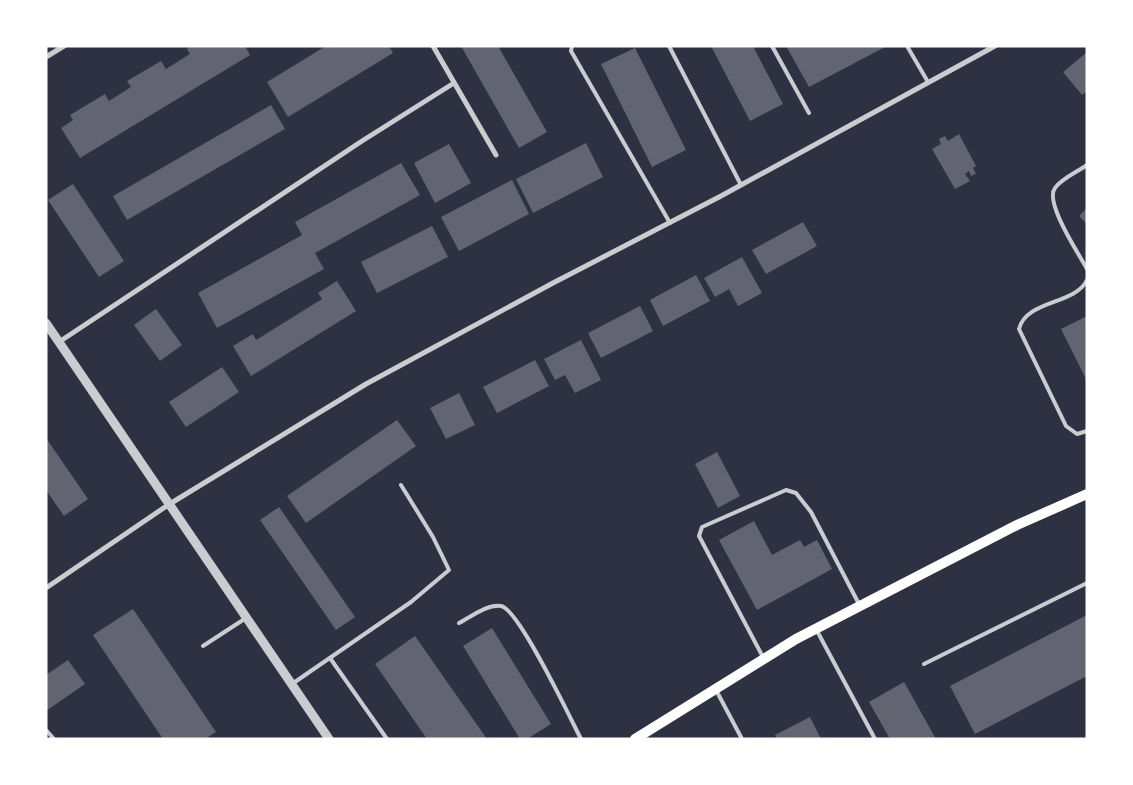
<svg xmlns="http://www.w3.org/2000/svg" width="1133" height="785" font-family="'Roboto Condensed',sans-serif">
  <style>
    .building { fill: #626471 }
    .lines { fill: none; stroke-linecap: round; stroke-linejoin: round }
    .service { stroke: #caccd0; stroke-width: 4 }
    .minor { stroke: #caccd0; stroke-width: 5 }
    .tertiary { stroke: #caccd0; stroke-width: 9 }
    .secondary { stroke: #fff; stroke-width: 10 }
  </style>
  <rect width="100%" height="100%" fill="#2d3142"/>
  <path class="building" d="M191 46H245L250 55 80 158 61 128 73 120 70 115 105 94 109 101 131 87 127 81 161 61 166 69 190 54 187 49Z
    M326 46H389L393 53 288 117 267 82Z
    M461 46H498L547 132 519 148Z
    M711 46H753L783 104 750 121Z
    M786 46H887L809 87Z
    M635 48 686 150 652 167 601 64Z
    M1087 52V91L1082 95 1063 72Z
    M271 105 285 129 127 220 113 196Z
    M959 134 976 166 973 168 976 174 971 176 969 171 965 174 970 181 955 189 932 149 941 144 939 139 945 136 948 141Z
    M586 143 603 177 533 213 516 179Z
    M449 144 471 183 435 203 414 163Z
    M401 163 420 195 315 253 324 269 217 328 198 293 302 235 295 222Z
    M512 180 529 214 459 251 441 217Z
    M73 184 124 261 99 277 48 200Z
    M1087 208V224L1079 216Z
    M803 222 817 246 766 274 752 250Z
    M432 226 448 257 377 293 361 262Z
    M742 257 762 293 738 306 729 289 715 297 704 278Z
    M696 275 710 301 663 326 650 300Z
    M337 281 356 311 251 376 233 346 253 334 256 340 322 299 318 293Z
    M640 306 653 331 601 358 588 333Z
    M156 309 182 345 160 361 134 325Z
    M1087 316V381L1061 329Z
    M581 340 601 380 575 393 565 375 555 380 544 359Z
    M535 360 549 386 497 413 483 387Z
    M222 367 239 392 186 427 169 402Z
    M459 393 475 425 446 439 430 408Z
    M397 420 416 446 306 523 287 496Z
    M46 438 88 499 64 516 46 490Z
    M717 452 740 496 718 508 695 464Z
    M279 507 355 617 336 630 260 520Z
    M754 521 772 555 800 540 804 547 817 540 832 569 757 610 719 540Z
    M133 609 216 732 205 739H163L93 635Z
    M1087 615V676L975 734 950 686Z
    M492 628 551 724 527 739H520L463 646Z
    M415 636 487 739H427L375 664Z
    M68 660 85 684 46 711V675Z
    M904 682 936 739H890L869 702Z
    M810 717 821 739H777L775 735Z"/>
  <g class="lines">
    <path class="service" d="M572 46 571 51 670 223
      M669 46 741 185
      M772 46 809 113
      M907 46 928 82
      M1087 165C1077 172 1061 179 1055 188 1044 202 1079 254 1087 269
      M1087 280C1075 305 1026 300 1019 329L1066 426 1077 434 1087 431
      M459 623C471 617 487 604 501 606 519 609 570 718 581 739
      M816 629 875 739
      M203 646 246 618
      M330 658 387 739
      M764 659 699 536 702 527 786 490 796 493 811 512 860 606
      M924 664 1087 583
      M292 684 411 602 449 570 433 537 401 485
      M716 690 742 739
      M46 730 54 739"/>
    <path class="minor" d="M433 46 496 155
      M46 57 64 46
      M59 342 362 141 454 83
      M46 588 168 505 366 384 553 283 721 196 995 46"/>
    <path class="tertiary" d="M46 323 329 739"/>
    <path class="secondary" d="M635 739 796 639 1017 525 1087 494"/>
  </g>
  <rect width="1133" height="785" fill="none" stroke="#ffffff" stroke-width="95"/>
</svg>
